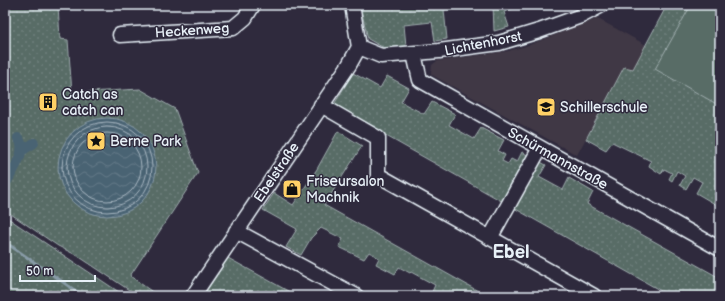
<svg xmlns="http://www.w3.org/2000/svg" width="725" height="301" font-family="'Balsamiq Sans',sans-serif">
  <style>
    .built { fill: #413845 }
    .green { fill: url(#green-dots); stroke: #a0aeaf }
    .pitch { fill: #586c66; stroke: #a0aeaf }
    .water { fill: url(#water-waves); stroke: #899ca8 }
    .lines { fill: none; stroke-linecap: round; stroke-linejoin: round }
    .shore { stroke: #a9b8c3; stroke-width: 1 }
    .stream { stroke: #899ca8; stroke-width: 3 }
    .canal { stroke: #4a6373; stroke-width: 10 }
    .minor-casing { stroke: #e8f1f8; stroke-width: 17 }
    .minor { stroke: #2f2a3d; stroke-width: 14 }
    .labels { text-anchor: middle; stroke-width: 3; stroke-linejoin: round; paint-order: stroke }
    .street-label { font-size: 14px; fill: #e8f1f8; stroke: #2f2a3d }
    .poi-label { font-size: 14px; fill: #e8f1f8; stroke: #2f2a3d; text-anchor: start }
    .district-label { font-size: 18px; font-weight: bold; fill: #e8f1f8; stroke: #2f2a3d }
  </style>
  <defs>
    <pattern id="green-dots" width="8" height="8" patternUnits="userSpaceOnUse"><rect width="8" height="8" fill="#586c66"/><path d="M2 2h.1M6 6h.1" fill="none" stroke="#70817d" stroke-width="1.8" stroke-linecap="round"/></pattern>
    <pattern id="water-waves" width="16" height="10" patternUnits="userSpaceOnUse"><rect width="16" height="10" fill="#4a6373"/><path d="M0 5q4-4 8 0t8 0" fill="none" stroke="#647a88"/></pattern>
  </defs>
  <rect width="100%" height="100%" fill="#2f2a3d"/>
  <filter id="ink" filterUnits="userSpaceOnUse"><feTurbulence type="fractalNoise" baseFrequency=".025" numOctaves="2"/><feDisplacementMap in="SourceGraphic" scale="8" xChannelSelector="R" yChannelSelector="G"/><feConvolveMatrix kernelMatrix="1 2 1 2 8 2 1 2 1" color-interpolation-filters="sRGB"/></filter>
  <g filter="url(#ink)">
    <path class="built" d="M596 19 600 20 646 45 633 70 624 67 577 155 432 75 431 73 432 65 437 61 508 51 529 45Z"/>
    <path class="green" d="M5 5H58L60 39 68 40 72 93 140 89 175 109 198 173 130 276 158 296H138L78 256 58 246 5 210Z
      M360 5H452V9L444 10 447 39 435 41 432 22 404 25 406 46 384 48 368 39Z
      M493 5H522L504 12 509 27 494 31Z
      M667 5H720V195L715 204 696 193 702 182 693 177 686 189 680 185 685 176 677 171 672 181 669 179 672 173 664 169 661 174 649 166 651 161 612 142 606 150 586 139 624 67 633 69Z
      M353 73 380 88 387 76 409 88 401 102 424 114 432 102 455 114 449 125 474 139 481 128 504 140 498 151 505 155 502 161 508 164 511 159 517 162 522 152 546 165 539 177 563 190 569 178 593 192 587 204 720 278V296H670L333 106Z
      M338 131 362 146 324 205 487 296H430L435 285 411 272 410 273 399 267 395 274 376 264 379 258 369 252 364 259 339 247 343 239 321 228 311 238 301 255 286 247 297 229 263 210 274 193 293 205 317 169Z
      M5 216 18 225 125 296H12L5 291Z
      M228 258 297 296H203Z"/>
    <path class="pitch" d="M691 5H720V106L655 69Z"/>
    <path class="water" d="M58 167a49 49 0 1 1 98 0a49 49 0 1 1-98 0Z"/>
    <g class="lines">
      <path class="shore" d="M62 167a45 45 0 1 1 90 0a45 45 0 1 1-90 0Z
        M67 167a40 40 0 1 1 80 0a40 40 0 1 1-80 0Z
        M73 167a34 34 0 1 1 68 0a34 34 0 1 1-68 0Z"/>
      <path class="stream" d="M5 242 83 296"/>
      <path class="canal" d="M23 150 34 143
        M5 185C11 173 29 150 18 138"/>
      <defs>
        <path id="minor" d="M352 5 359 47
          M120 35 233 28 245 18 253 5
          M359 47 381 56 439 51 499 43 539 31 581 16 602 5
          M414 54 420 80 720 249
          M321 105 378 138V175L594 296
          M236 231 356 296
          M490 238 540 148
          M193 296 349 65 359 47"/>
      </defs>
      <use href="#minor" class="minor-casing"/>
      <use href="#minor" class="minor"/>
    </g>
  </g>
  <defs>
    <symbol id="building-square" viewBox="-11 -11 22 22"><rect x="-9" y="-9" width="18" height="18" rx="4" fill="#ffd166" stroke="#2f2a3d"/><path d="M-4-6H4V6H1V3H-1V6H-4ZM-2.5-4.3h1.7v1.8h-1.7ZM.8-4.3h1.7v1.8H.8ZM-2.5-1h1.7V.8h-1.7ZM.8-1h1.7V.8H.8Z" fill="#111"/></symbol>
    <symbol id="school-square" viewBox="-11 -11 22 22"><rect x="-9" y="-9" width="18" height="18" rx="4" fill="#ffd166" stroke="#2f2a3d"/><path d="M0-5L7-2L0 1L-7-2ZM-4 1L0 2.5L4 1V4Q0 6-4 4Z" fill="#111"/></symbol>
    <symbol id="sight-square" viewBox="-11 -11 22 22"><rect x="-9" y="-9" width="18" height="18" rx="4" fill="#ffd166" stroke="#2f2a3d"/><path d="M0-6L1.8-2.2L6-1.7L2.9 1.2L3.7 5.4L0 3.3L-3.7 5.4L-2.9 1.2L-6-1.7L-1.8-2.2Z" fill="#111"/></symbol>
    <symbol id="shop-square" viewBox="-11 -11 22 22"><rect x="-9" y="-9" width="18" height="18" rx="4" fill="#ffd166" stroke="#2f2a3d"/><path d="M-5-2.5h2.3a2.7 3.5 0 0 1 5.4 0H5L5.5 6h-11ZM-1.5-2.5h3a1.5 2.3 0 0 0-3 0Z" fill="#111"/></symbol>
  </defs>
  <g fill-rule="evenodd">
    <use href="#building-square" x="37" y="91" width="22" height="22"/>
    <use href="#school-square" x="535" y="96" width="22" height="22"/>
    <use href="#sight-square" x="85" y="130" width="22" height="22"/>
    <use href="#shop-square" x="281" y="178" width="22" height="22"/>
  </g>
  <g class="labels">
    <g class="street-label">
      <text transform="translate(192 30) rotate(-4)" y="5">Heckenweg</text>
      <text transform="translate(483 43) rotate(-11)" y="5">Lichtenhorst</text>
      <text transform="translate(558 158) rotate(29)" y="5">Schürmannstraße</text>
      <text transform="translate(276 172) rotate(-56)" y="5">Ebelstraße</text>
    </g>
    <g class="poi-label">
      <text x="62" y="99">Catch as<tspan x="62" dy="16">catch can</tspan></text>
      <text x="560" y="112">Schillerschule</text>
      <text x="110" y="146">Berne Park</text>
      <text x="306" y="186">Friseursalon<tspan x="306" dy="16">Machnik</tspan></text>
    </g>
    <g class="district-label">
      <text x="511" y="258">Ebel</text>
    </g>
  </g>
  <rect width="725" height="301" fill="none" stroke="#2f2a3d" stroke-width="20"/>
  <rect x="10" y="10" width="705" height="281" fill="none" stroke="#e8f1f8" stroke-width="1.5" filter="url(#ink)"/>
  <path d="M20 275v6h75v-6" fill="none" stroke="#e8f1f8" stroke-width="2"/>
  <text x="26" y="275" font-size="12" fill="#e8f1f8" stroke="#2f2a3d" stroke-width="3" paint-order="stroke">50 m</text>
</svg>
